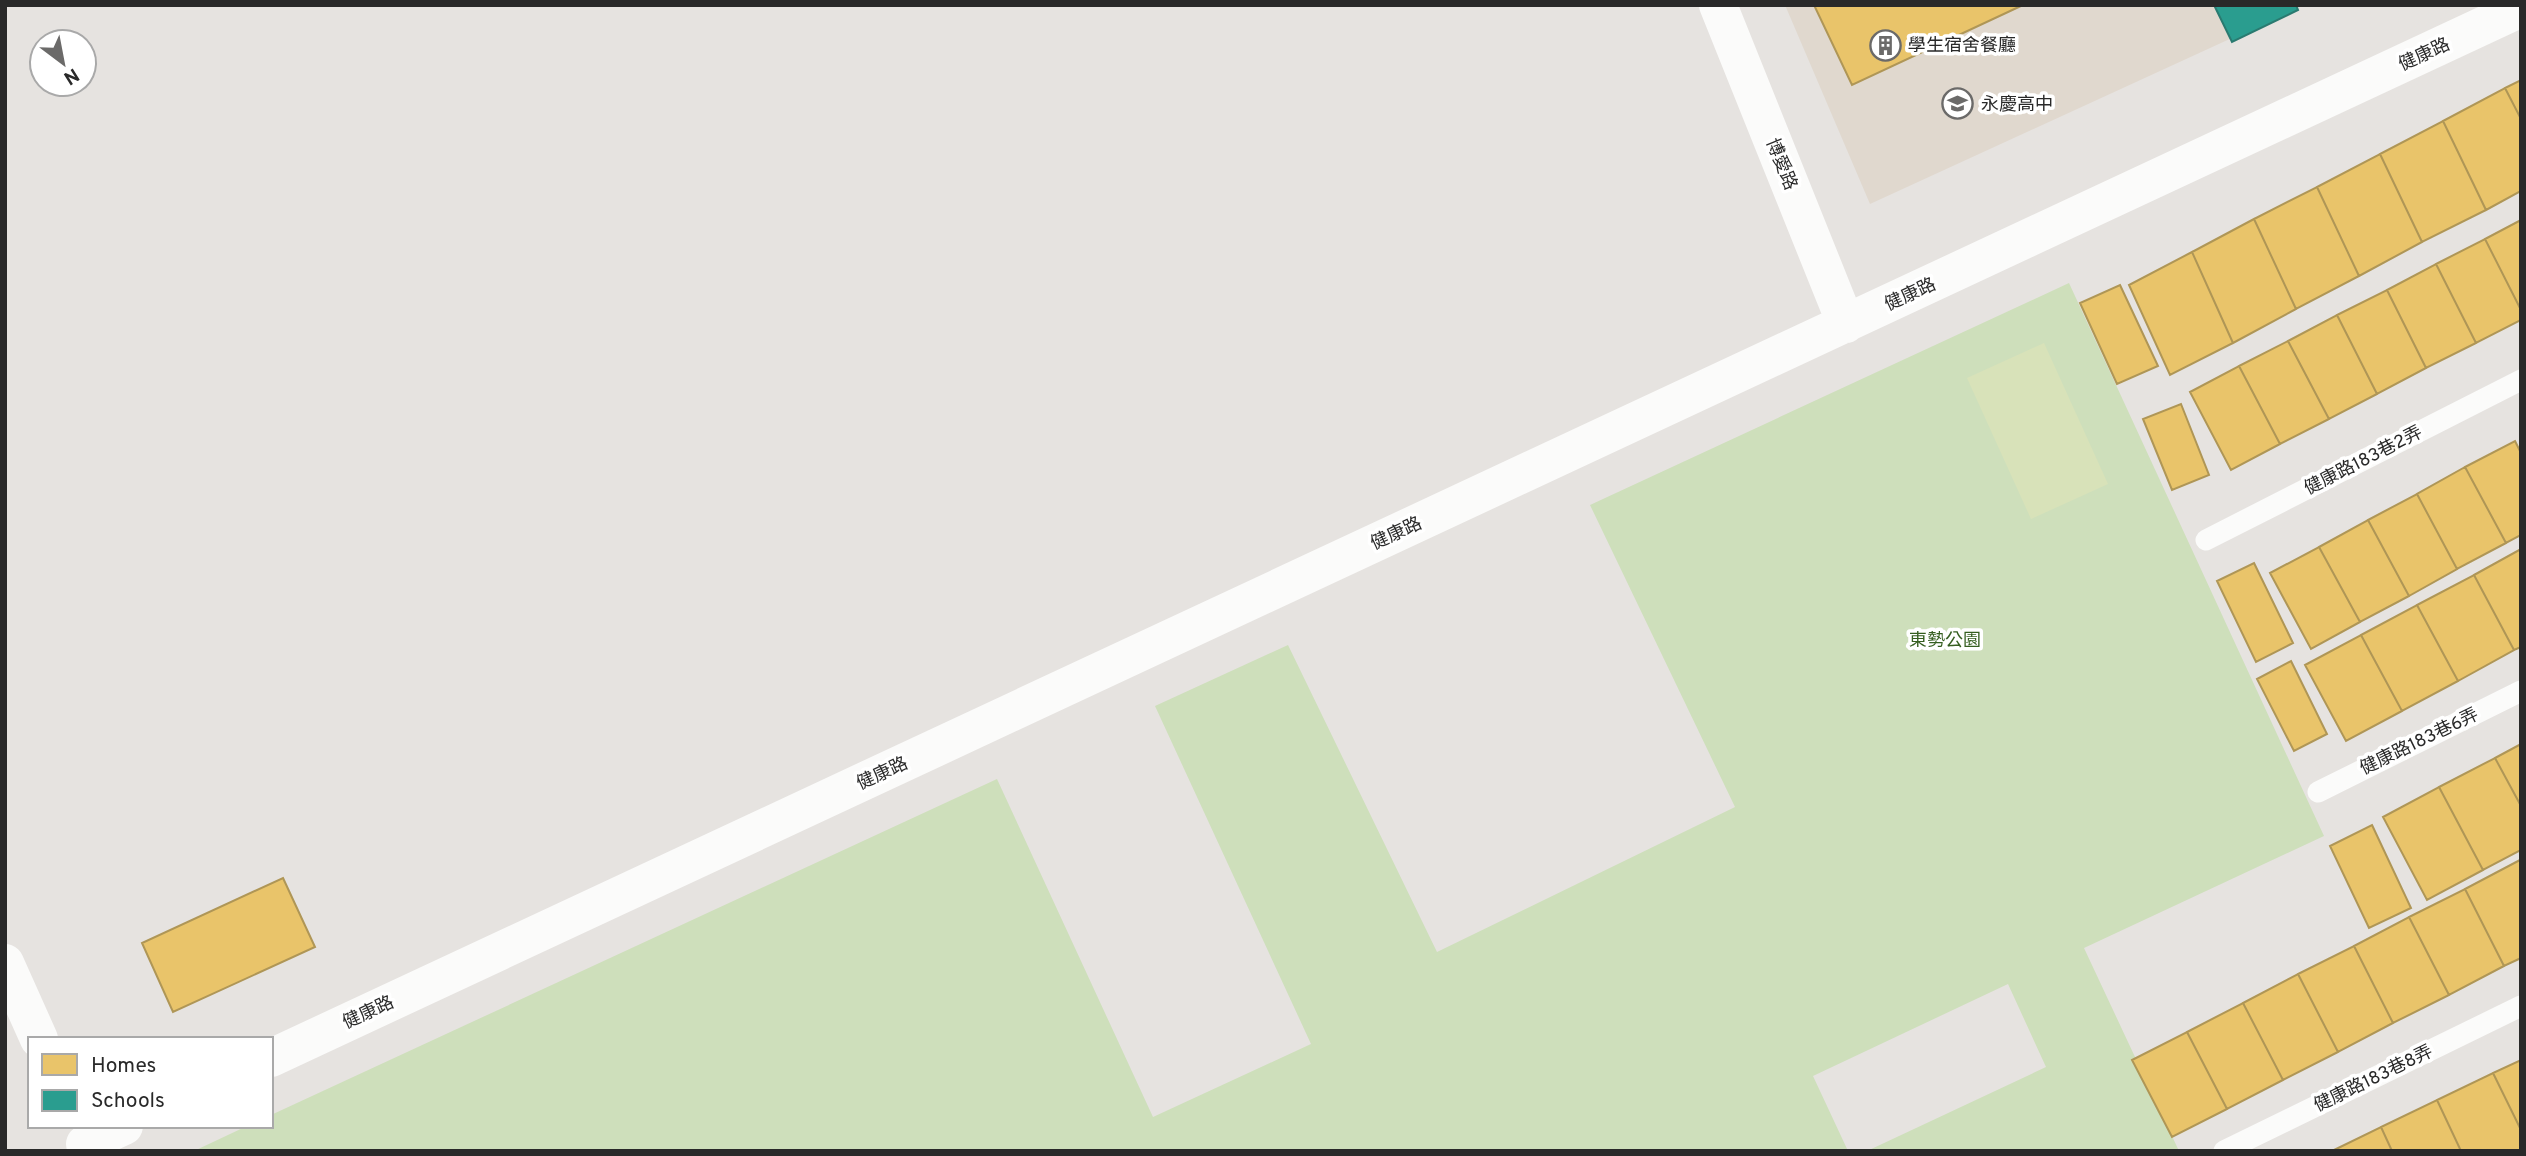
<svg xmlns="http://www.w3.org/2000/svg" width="2526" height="1156" font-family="Overpass,'Noto Sans TC',sans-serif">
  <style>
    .education { fill: #e0d8ce }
    .green { fill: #cedfbb }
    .pitch { fill: #d8e2b9 }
    .homes { fill: #e9c46a; stroke: #af9656; stroke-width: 2 }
    .schools { fill: #2a9d8f; stroke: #2a7a70; stroke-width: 2 }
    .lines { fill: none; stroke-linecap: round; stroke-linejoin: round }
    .lane { stroke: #fbfbfa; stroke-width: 21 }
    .street { stroke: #fbfbfa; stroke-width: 38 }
    .labels { text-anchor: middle; stroke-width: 7; stroke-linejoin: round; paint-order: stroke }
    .poi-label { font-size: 18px; fill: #292929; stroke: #fff; text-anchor: start }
    .street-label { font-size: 18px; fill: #292929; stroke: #fff }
    .park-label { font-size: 18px; fill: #355e20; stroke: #fff }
  </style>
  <rect width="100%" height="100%" fill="#e6e3e0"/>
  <path class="education" d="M1785 5H2304L1870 204Z"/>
  <path class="green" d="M2069 283 2324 836 2084 948 2179 1151H1867L2046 1067 2008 984 1813 1076 1848 1151H194L247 1126H271V1115L997 779 1153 1117 1311 1044 1155 706 1288 645 1437 952 1735 807 1590 505Z"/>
  <path class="pitch" d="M2044 343 2108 484 2031 519 1967 378Z"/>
  <path class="homes" d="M1814 5H2023L1852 85Z
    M2521 80V119L2505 88Z
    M2505 88 2521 119V191L2486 210 2443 121Z
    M2443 121 2486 210 2422 242 2380 154Z
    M2380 154 2422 242 2359 276 2317 187Z
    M2317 187 2359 276 2296 309 2254 219Z
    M2254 219 2296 309 2233 343 2192 252Z
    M2521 220V310L2485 239Z
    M2485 239 2521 310V320L2476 343 2436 264Z
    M2192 252 2233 343 2170 375 2129 285Z
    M2436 264 2476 343 2426 368 2387 290Z
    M2120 285 2158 366 2117 384 2080 303Z
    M2387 290 2426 368 2377 394 2337 315Z
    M2337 315 2377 394 2329 419 2288 341Z
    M2288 341 2329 419 2280 444 2239 366Z
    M2239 366 2280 444 2231 470 2190 392Z
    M2181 404 2209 475 2172 490 2143 419Z
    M2515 441 2521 453V535L2506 543 2465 467Z
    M2465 467 2506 543 2457 569 2417 494Z
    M2417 494 2457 569 2409 596 2368 520Z
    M2368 520 2409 596 2360 622 2319 547Z
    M2319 547 2360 622 2311 649 2270 573Z
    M2521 549V647L2514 650 2474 575Z
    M2254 563 2293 643 2256 662 2217 581Z
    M2474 575 2514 650 2458 681 2417 605Z
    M2417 605 2458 681 2402 711 2361 635Z
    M2361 635 2402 711 2346 741 2305 665Z
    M2291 661 2327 734 2294 751 2257 679Z
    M2521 744V806L2495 758Z
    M2495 758 2521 806V850L2483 870 2439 787Z
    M2439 787 2483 870 2427 900 2383 817Z
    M2372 825 2411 908 2369 928 2330 846Z
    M2520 860 2521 958 2504 966 2465 889Z
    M283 878 315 947 173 1012 142 943Z
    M2465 889 2504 966 2449 995 2409 917Z
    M2409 917 2449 995 2393 1023 2354 946Z
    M2354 946 2393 1023 2338 1052 2298 974Z
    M2298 974 2338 1052 2283 1080 2243 1003Z
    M2243 1003 2283 1080 2227 1109 2187 1032Z
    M2187 1032 2227 1109 2172 1137 2132 1060Z
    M2521 1060V1130L2493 1073Z
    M2493 1073 2521 1130V1151H2461L2437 1100Z
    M2437 1100 2461 1151H2392L2381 1127Z
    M2381 1127 2392 1151H2332Z"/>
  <path class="schools" d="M2214 5H2296L2298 10 2232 42Z"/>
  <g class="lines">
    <path class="lane" d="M2206 540 2521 380
      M2318 792 2521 691
      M2224 1151 2521 1006"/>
    <path class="street" d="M1718 5 1846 324
      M5 963 39 1039
      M271 1058 2521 8
      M85 1144 124 1126"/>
  </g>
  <defs>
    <symbol id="building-ring" viewBox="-11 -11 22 22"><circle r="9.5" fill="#fff" stroke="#6b6a69" stroke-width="1.5"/><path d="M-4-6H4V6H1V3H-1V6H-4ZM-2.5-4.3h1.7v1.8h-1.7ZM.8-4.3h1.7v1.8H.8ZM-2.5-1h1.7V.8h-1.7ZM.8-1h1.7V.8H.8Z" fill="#6b6a69"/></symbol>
    <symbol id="school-ring" viewBox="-11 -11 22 22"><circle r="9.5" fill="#fff" stroke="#6b6a69" stroke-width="1.5"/><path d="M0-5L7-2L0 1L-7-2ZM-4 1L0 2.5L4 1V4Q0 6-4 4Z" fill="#6b6a69"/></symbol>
  </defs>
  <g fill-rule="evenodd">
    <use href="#building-ring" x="1868" y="28" width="35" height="35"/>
    <use href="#school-ring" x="1940" y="86" width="35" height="35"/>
  </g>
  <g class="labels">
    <g class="poi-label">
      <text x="1908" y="51">學生宿舍餐廳</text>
      <text x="1981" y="110">永慶高中</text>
    </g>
    <g class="street-label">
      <text transform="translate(2424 54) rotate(-25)" y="6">健康路</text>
      <text transform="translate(1782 164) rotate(68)" y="6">博愛路</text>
      <text transform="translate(1910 294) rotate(-25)" y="6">健康路</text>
      <text transform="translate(2363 460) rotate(-27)" y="6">健康路183巷2弄</text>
      <text transform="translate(1396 533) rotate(-25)" y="6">健康路</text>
      <text transform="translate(2419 741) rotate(-26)" y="6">健康路183巷6弄</text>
      <text transform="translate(882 773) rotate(-25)" y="6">健康路</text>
      <text transform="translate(368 1012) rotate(-25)" y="6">健康路</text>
      <text transform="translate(2373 1078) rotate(-26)" y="6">健康路183巷8弄</text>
    </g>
    <g class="park-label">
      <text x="1945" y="646">東勢公園</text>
    </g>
  </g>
  <rect width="2526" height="1156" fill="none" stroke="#292929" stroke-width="14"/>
  <rect x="28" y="1037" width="245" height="91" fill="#ffffff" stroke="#a9a9a9" stroke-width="2"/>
  <rect x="42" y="1054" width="35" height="21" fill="#e9c46a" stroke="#a9a9a9" stroke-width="2"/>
  <text x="91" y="1072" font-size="21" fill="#292929">Homes</text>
  <rect x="42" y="1090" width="35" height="21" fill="#2a9d8f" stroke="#a9a9a9" stroke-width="2"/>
  <text x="91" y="1107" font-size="21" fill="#292929">Schools</text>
  <g transform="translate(63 63) rotate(148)"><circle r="33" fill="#ffffff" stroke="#a9a9a9" stroke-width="2"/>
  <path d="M0-5L12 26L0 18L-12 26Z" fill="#6b6a69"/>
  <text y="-10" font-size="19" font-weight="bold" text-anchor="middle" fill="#292929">N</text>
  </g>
</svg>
